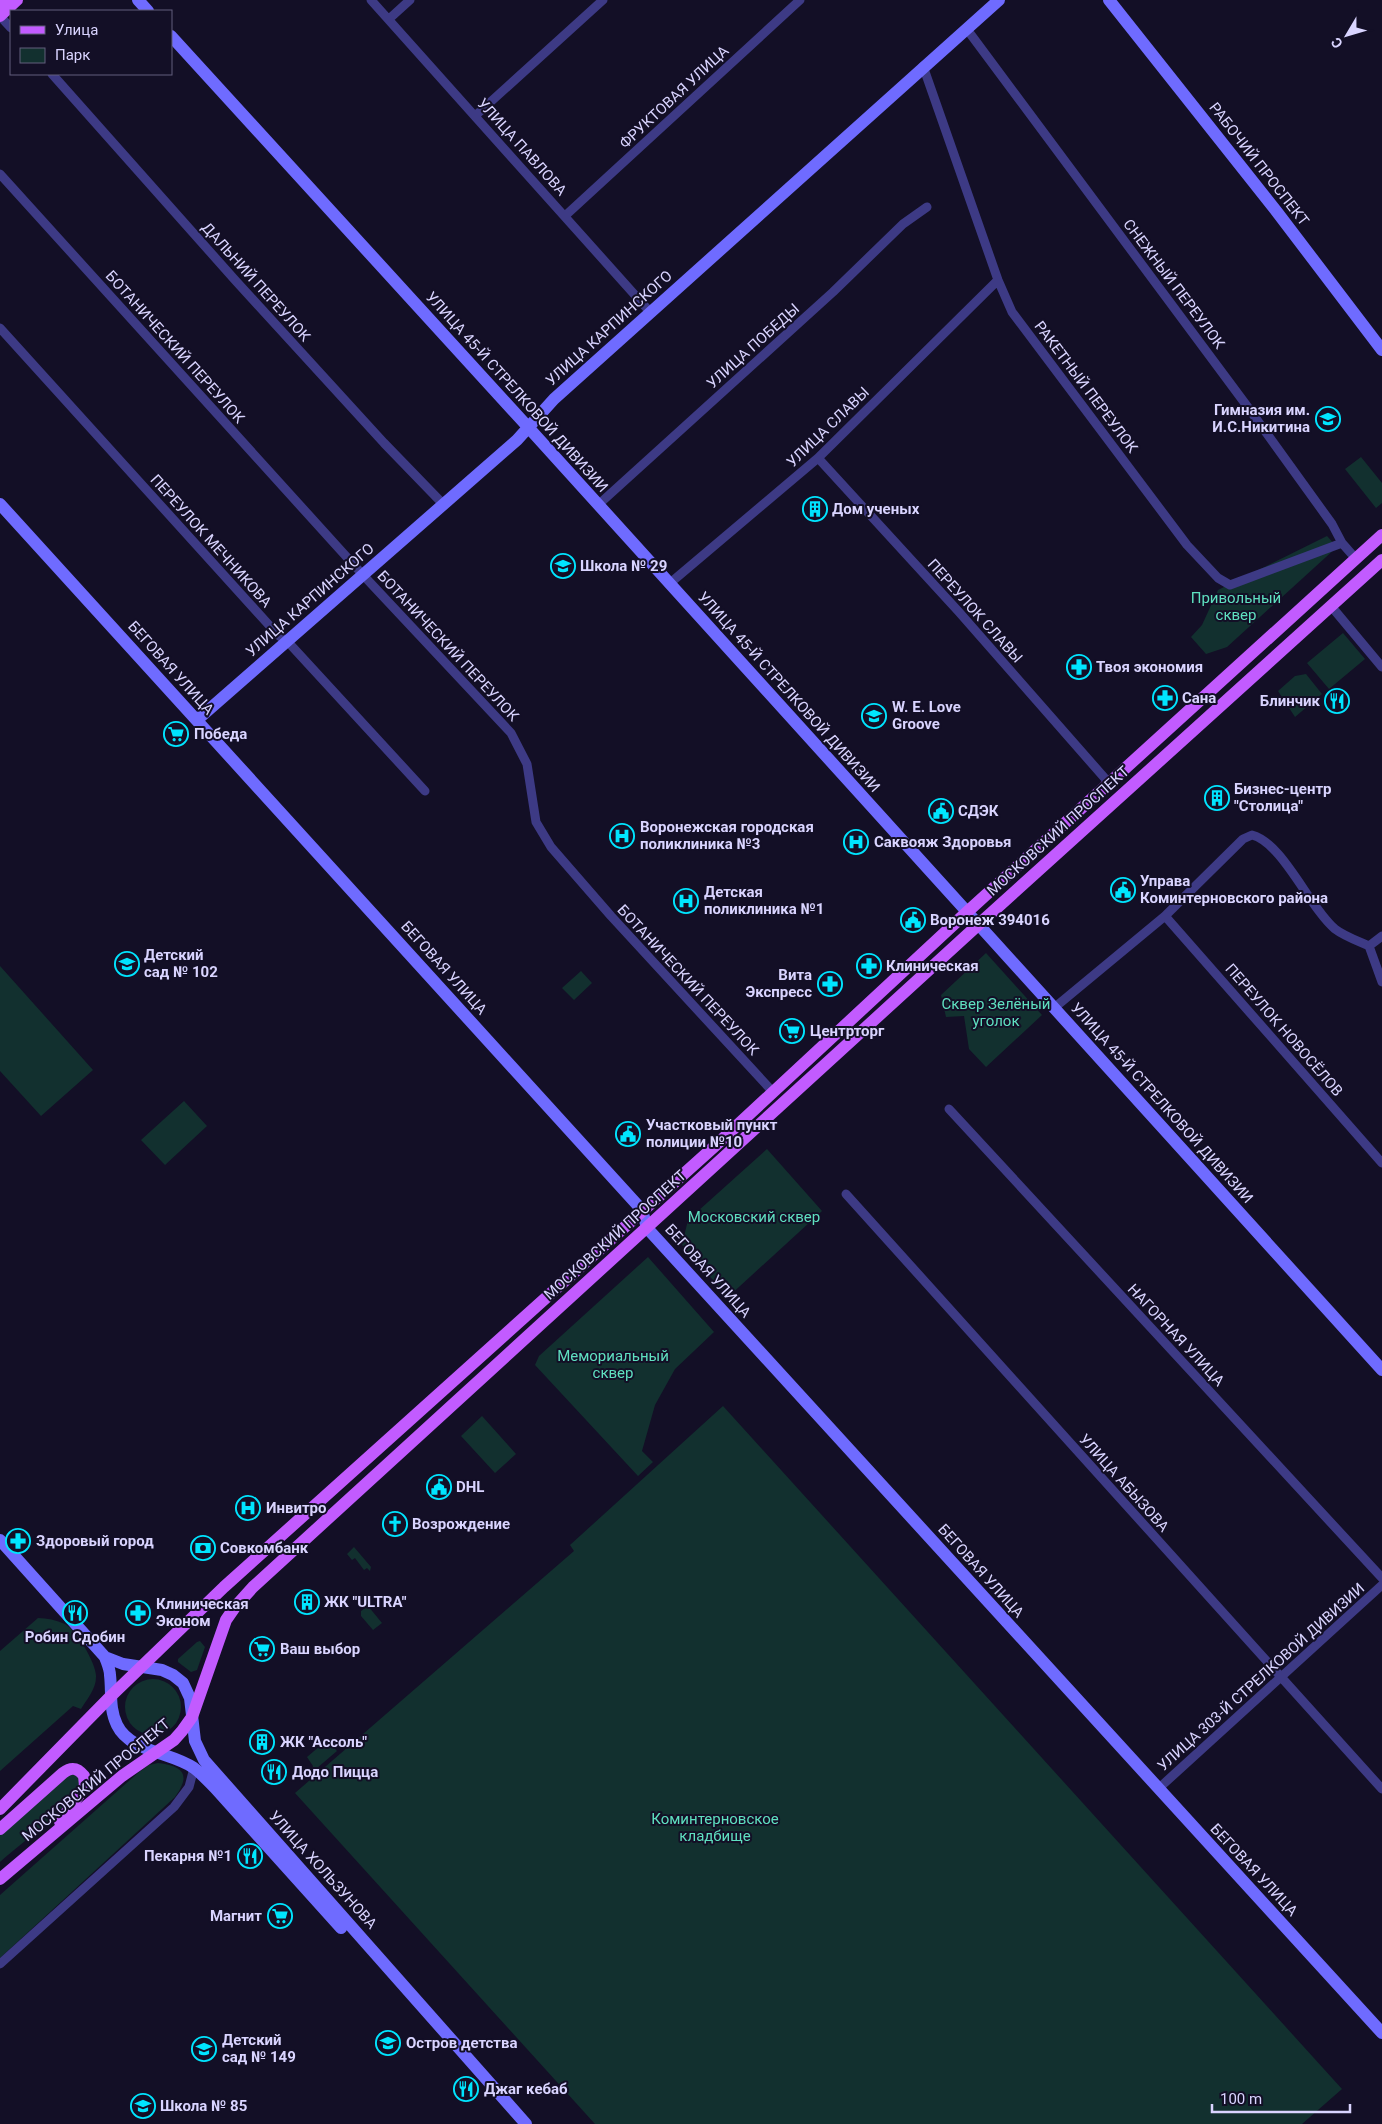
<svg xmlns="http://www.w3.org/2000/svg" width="1382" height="2124" font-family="Roboto,sans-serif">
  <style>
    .green { fill: #12302f }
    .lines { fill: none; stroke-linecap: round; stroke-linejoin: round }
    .street { stroke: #3d3a85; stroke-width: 9 }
    .secondary { stroke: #6f6bff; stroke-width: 12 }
    .primary { stroke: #c25bff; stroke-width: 12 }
    .labels { text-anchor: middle; stroke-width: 4; stroke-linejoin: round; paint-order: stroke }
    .street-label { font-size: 15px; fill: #d9d4ff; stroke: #130f26 }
    .poi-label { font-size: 15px; font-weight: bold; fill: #d9d4ff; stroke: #130f26; text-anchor: start }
    .park-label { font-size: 15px; fill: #5fe0c0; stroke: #130f26 }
  </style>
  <rect width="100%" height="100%" fill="#130f26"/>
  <path class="green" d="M1361 457 1382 483V503L1376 508 1345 469Z
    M1327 536 1337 547 1227 647 1206 654 1191 637 1202 625 1218 590Z
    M1343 633 1365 659 1329 689 1307 663Z
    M1306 674 1322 694 1295 717 1278 691 1295 676Z
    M986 953 1042 1015 986 1067 969 1049 964 1016 946 1017 941 995Z
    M0 966 93 1070 41 1116 0 1071Z
    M581 971 592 983 574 1000 562 988Z
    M184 1101 207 1126 165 1165 141 1140Z
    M767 1149 822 1211 728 1297 682 1245 688 1220Z
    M648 1257 714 1332 675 1369 655 1405 642 1451 653 1462 638 1476 535 1365 539 1356Z
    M723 1406 1342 2089 1302 2124H595L295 1793 574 1551 570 1545Z
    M482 1416 516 1454 495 1473 461 1436Z
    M354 1547 371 1567 370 1571 367 1568 364 1570 355 1558 352 1560 347 1554Z
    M368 1606 382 1623 373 1630 361 1616V1611Z
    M38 1618C47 1618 56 1620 65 1624 76 1630 97 1664 96 1677 96 1689 87 1699 81 1709L73 1706 0 1771V1651Z
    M200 1641 205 1647 197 1670 191 1672 178 1662V1659L197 1642Z
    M125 1707a28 28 0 1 1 56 0a28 28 0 1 1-56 0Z
    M327 1740 337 1751 310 1774 313 1766 307 1757Z
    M158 1763C184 1766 191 1775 175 1797L0 1958V1895L139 1772 149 1765Z
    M74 1771 82 1783C63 1814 27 1838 0 1862V1834Z"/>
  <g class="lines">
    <path class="street" d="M371 0 651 313
      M0 16 11 28
      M389 19 410 0
      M966 28 1247 406 1332 524 1342 543 1356 559
      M923 66 998 280 1012 312 1187 545 1218 578 1230 585 1342 543
      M52 74 235 280 384 443 444 505
      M475 116 603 0
      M0 174 363 575 511 733 527 764 536 822 551 847 611 916 773 1092
      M566 215 800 0
      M0 328 278 635 288 642 425 791
      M818 458 959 612 1109 783
      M598 505 833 292 903 224 927 207
      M669 584 818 458 998 280
      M1331 606 1382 667
      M1165 916 1382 1163
      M1369 946 1382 982
      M1054 1008 1165 916 1243 839 1252 835C1283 843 1309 907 1335 929 1344 936 1358 941 1369 946L1382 936
      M949 1109 1382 1578
      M846 1194 1382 1789
      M1158 1789 1382 1585
      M0 1964 174 1807 189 1787 194 1768"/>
    <path class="secondary" d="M138 0 148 11
      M1109 0 1277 212 1382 350
      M171 36 528 427 1382 1370
      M0 504 642 1210 647 1228 1382 2033
      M197 720 517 440 554 399 999 0
      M0 1540 105 1657 123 1664 162 1670 173 1675 183 1683 190 1698 195 1741 204 1760 526 2124
      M105 1657C107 1663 110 1669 110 1675 112 1692 109 1709 117 1725 130 1752 171 1752 194 1768 202 1774 209 1782 216 1789L341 1928"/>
    <path class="primary" d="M0 3 3 0
      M0 16 17 0
      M0 1809 111 1696 224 1587 716 1145 966 913 1382 535
      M0 1829 63 1773C71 1767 77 1767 84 1776L85 1786 60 1822
      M0 1879 122 1776 174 1740 182 1731 192 1717 226 1620 235 1607 253 1587 978 925 1382 560"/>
  </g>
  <defs>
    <symbol id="school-ring" viewBox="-11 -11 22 22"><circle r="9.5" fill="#130f26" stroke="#00e5ff" stroke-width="1.5"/><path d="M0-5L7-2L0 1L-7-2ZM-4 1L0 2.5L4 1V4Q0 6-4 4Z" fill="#00e5ff"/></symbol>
    <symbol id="building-ring" viewBox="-11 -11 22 22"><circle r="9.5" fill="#130f26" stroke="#00e5ff" stroke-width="1.5"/><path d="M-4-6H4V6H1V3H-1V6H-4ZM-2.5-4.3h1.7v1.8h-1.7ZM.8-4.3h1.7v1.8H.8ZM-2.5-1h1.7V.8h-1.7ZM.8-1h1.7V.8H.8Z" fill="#00e5ff"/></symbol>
    <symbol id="pharmacy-ring" viewBox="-11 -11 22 22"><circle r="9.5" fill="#130f26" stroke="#00e5ff" stroke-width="1.5"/><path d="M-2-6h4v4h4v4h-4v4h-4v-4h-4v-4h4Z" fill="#00e5ff"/></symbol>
    <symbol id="restaurant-ring" viewBox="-11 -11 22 22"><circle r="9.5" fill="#130f26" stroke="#00e5ff" stroke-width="1.5"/><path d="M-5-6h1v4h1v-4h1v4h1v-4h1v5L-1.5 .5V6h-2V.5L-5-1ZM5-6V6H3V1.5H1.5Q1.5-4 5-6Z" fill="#00e5ff"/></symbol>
    <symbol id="supermarket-ring" viewBox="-11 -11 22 22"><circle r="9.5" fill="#130f26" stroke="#00e5ff" stroke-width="1.5"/><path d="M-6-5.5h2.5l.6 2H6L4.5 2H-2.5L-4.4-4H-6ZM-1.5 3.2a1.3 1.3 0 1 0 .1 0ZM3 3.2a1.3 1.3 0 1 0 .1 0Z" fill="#00e5ff"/></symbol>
    <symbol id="civic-ring" viewBox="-11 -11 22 22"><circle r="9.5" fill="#130f26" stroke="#00e5ff" stroke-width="1.5"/><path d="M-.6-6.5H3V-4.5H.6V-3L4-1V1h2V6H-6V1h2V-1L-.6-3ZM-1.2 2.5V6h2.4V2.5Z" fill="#00e5ff"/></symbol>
    <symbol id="hospital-ring" viewBox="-11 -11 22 22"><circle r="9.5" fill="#130f26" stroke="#00e5ff" stroke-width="1.5"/><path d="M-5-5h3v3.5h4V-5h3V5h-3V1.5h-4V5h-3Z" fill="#00e5ff"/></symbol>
    <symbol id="church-ring" viewBox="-11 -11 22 22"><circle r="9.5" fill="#130f26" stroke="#00e5ff" stroke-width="1.5"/><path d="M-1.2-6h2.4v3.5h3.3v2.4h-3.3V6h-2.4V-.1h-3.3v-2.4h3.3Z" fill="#00e5ff"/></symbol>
    <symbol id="bank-ring" viewBox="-11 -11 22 22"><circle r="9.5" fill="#130f26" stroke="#00e5ff" stroke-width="1.5"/><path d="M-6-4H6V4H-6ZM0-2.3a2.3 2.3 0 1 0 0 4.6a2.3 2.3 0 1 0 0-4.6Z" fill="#00e5ff"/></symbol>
  </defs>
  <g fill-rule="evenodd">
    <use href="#school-ring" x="1314" y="405" width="28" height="28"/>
    <use href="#building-ring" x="801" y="495" width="28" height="28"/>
    <use href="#school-ring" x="549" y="552" width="28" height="28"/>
    <use href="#pharmacy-ring" x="1065" y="653" width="28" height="28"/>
    <use href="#pharmacy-ring" x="1151" y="684" width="28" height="28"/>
    <use href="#restaurant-ring" x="1323" y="687" width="28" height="28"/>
    <use href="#school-ring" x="860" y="702" width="28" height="28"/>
    <use href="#supermarket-ring" x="162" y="720" width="28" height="28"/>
    <use href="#building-ring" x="1203" y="784" width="28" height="28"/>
    <use href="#civic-ring" x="927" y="797" width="28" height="28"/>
    <use href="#hospital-ring" x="608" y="822" width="28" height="28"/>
    <use href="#hospital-ring" x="842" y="828" width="28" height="28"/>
    <use href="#civic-ring" x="1109" y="876" width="28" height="28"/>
    <use href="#hospital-ring" x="672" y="887" width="28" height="28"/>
    <use href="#civic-ring" x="899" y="906" width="28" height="28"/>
    <use href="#school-ring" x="113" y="950" width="28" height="28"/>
    <use href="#pharmacy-ring" x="855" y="952" width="28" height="28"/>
    <use href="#pharmacy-ring" x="816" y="970" width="28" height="28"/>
    <use href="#supermarket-ring" x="778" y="1017" width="28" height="28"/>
    <use href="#civic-ring" x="614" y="1120" width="28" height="28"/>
    <use href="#civic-ring" x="425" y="1473" width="28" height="28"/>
    <use href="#hospital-ring" x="234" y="1494" width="28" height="28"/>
    <use href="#church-ring" x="381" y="1510" width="28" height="28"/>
    <use href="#pharmacy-ring" x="4" y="1527" width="28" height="28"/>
    <use href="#bank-ring" x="189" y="1534" width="28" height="28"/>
    <use href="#building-ring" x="293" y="1588" width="28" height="28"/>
    <use href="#restaurant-ring" x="61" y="1599" width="28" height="28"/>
    <use href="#pharmacy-ring" x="124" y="1599" width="28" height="28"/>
    <use href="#supermarket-ring" x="248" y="1635" width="28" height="28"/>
    <use href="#building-ring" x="248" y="1728" width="28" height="28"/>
    <use href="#restaurant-ring" x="260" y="1758" width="28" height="28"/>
    <use href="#restaurant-ring" x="236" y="1842" width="28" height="28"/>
    <use href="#supermarket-ring" x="266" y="1902" width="28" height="28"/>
    <use href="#school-ring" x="374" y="2029" width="28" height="28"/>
    <use href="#school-ring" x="190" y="2035" width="28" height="28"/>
    <use href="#restaurant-ring" x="452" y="2075" width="28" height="28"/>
    <use href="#school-ring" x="129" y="2092" width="28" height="28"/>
  </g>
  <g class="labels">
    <g class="street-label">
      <text transform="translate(674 97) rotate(-43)" y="5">ФРУКТОВАЯ УЛИЦА</text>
      <text transform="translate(522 147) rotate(48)" y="5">УЛИЦА ПАВЛОВА</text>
      <text transform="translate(1259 164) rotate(52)" y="5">РАБОЧИЙ ПРОСПЕКТ</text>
      <text transform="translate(256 282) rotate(48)" y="5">ДАЛЬНИЙ ПЕРЕУЛОК</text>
      <text transform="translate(1174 284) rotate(53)" y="5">СНЕЖНЫЙ ПЕРЕУЛОК</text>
      <text transform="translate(609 328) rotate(-42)" y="5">УЛИЦА КАРПИНСКОГО</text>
      <text transform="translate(753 346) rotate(-42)" y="5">УЛИЦА ПОБЕДЫ</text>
      <text transform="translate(175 347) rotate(48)" y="5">БОТАНИЧЕСКИЙ ПЕРЕУЛОК</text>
      <text transform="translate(1086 387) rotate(53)" y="5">РАКЕТНЫЙ ПЕРЕУЛОК</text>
      <text transform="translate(517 392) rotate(48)" y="5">УЛИЦА 45-Й СТРЕЛКОВОЙ ДИВИЗИИ</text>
      <text transform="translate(828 427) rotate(-44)" y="5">УЛИЦА СЛАВЫ</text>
      <text transform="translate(211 541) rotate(48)" y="5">ПЕРЕУЛОК МЕЧНИКОВА</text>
      <text transform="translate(310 600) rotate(-41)" y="5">УЛИЦА КАРПИНСКОГО</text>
      <text transform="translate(975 611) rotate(48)" y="5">ПЕРЕУЛОК СЛАВЫ</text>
      <text transform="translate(448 646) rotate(47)" y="5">БОТАНИЧЕСКИЙ ПЕРЕУЛОК</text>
      <text transform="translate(171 668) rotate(48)" y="5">БЕГОВАЯ УЛИЦА</text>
      <text transform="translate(789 692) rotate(48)" y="5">УЛИЦА 45-Й СТРЕЛКОВОЙ ДИВИЗИИ</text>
      <text transform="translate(1058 831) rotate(-42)" y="5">МОСКОВСКИЙ ПРОСПЕКТ</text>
      <text transform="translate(444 968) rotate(48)" y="5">БЕГОВАЯ УЛИЦА</text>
      <text transform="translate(688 980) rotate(47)" y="5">БОТАНИЧЕСКИЙ ПЕРЕУЛОК</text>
      <text transform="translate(1284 1030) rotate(49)" y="5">ПЕРЕУЛОК НОВОСЁЛОВ</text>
      <text transform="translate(1162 1103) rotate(48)" y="5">УЛИЦА 45-Й СТРЕЛКОВОЙ ДИВИЗИИ</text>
      <text transform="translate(615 1235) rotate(-42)" y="5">МОСКОВСКИЙ ПРОСПЕКТ</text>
      <text transform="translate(708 1271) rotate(48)" y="5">БЕГОВАЯ УЛИЦА</text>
      <text transform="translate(1176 1335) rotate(47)" y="5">НАГОРНАЯ УЛИЦА</text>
      <text transform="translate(1124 1483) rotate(48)" y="5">УЛИЦА АБЫЗОВА</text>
      <text transform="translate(981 1571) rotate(48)" y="5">БЕГОВАЯ УЛИЦА</text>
      <text transform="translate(1261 1677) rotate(-42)" y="5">УЛИЦА 303-Й СТРЕЛКОВОЙ ДИВИЗИИ</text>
      <text transform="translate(96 1780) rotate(-39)" y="5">МОСКОВСКИЙ ПРОСПЕКТ</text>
      <text transform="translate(323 1870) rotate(48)" y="5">УЛИЦА ХОЛЬЗУНОВА</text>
      <text transform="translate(1254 1870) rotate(47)" y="5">БЕГОВАЯ УЛИЦА</text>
    </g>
    <g class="poi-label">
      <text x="1310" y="415" text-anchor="end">Гимназия им.<tspan x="1310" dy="17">И.С.Никитина</tspan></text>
      <text x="832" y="514">Дом ученых</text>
      <text x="580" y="571">Школа № 29</text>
      <text x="1096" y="672">Твоя экономия</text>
      <text x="1182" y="703">Сана</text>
      <text x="1320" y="706" text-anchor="end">Блинчик</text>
      <text x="892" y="712">W. E. Love<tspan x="892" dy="17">Groove</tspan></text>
      <text x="194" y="739">Победа</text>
      <text x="1234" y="794">Бизнес-центр<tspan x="1234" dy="17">"Столица"</tspan></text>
      <text x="958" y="816">СДЭК</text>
      <text x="640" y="832">Воронежская городская<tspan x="640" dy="17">поликлиника №3</tspan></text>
      <text x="874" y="847">Саквояж Здоровья</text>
      <text x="1140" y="886">Управа<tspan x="1140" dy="17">Коминтерновского района</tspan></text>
      <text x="704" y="897">Детская<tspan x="704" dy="17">поликлиника №1</tspan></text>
      <text x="930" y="925">Воронеж 394016</text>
      <text x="144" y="960">Детский<tspan x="144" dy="17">сад № 102</tspan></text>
      <text x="886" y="971">Клиническая</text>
      <text x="812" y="980" text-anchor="end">Вита<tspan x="812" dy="17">Экспресс</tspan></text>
      <text x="810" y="1036">Центрторг</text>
      <text x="646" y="1130">Участковый пункт<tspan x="646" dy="17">полиции №10</tspan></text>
      <text x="456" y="1492">DHL</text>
      <text x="266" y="1513">Инвитро</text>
      <text x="412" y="1529">Возрождение</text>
      <text x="36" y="1546">Здоровый город</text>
      <text x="220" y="1553">Совкомбанк</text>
      <text x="324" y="1607">ЖК "ULTRA"</text>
      <text x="156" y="1609">Клиническая<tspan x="156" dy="17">Эконом</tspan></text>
      <text x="75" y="1642" text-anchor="middle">Робин Сдобин</text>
      <text x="280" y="1654">Ваш выбор</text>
      <text x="280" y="1747">ЖК "Ассоль"</text>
      <text x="292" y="1777">Додо Пицца</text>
      <text x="232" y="1861" text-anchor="end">Пекарня №1</text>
      <text x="262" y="1921" text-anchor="end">Магнит</text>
      <text x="222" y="2045">Детский<tspan x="222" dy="17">сад № 149</tspan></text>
      <text x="406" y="2048">Остров детства</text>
      <text x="484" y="2094">Джаг кебаб</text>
      <text x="160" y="2111">Школа № 85</text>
    </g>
    <g class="park-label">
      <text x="1236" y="603">Привольный<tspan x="1236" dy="17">сквер</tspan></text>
      <text x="996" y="1009">Сквер Зелёный<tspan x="996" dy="17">уголок</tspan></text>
      <text x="754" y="1222">Московский сквер</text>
      <text x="613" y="1361">Мемориальный<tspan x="613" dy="17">сквер</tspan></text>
      <text x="715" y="1824">Коминтерновское<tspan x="715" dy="17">кладбище</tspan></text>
    </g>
  </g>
  <rect x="10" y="10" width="162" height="65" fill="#130f26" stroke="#625e7d"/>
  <rect x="20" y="26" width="25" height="8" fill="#c25bff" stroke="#625e7d"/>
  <text x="55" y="35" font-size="15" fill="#d9d4ff">Улица</text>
  <rect x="20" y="48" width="25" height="15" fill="#12302f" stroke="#625e7d"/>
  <text x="55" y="60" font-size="15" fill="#d9d4ff">Парк</text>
  <g transform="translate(1347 35) rotate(232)" stroke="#130f26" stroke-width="4" paint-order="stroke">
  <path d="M0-4L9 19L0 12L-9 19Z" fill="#d9d4ff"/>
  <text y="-8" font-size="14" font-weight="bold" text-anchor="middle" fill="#d9d4ff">С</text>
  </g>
  <path d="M1212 2104v8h138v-8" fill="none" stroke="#d9d4ff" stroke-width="2.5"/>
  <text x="1220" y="2104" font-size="15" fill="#d9d4ff" stroke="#130f26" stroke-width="4" paint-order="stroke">100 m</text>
</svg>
